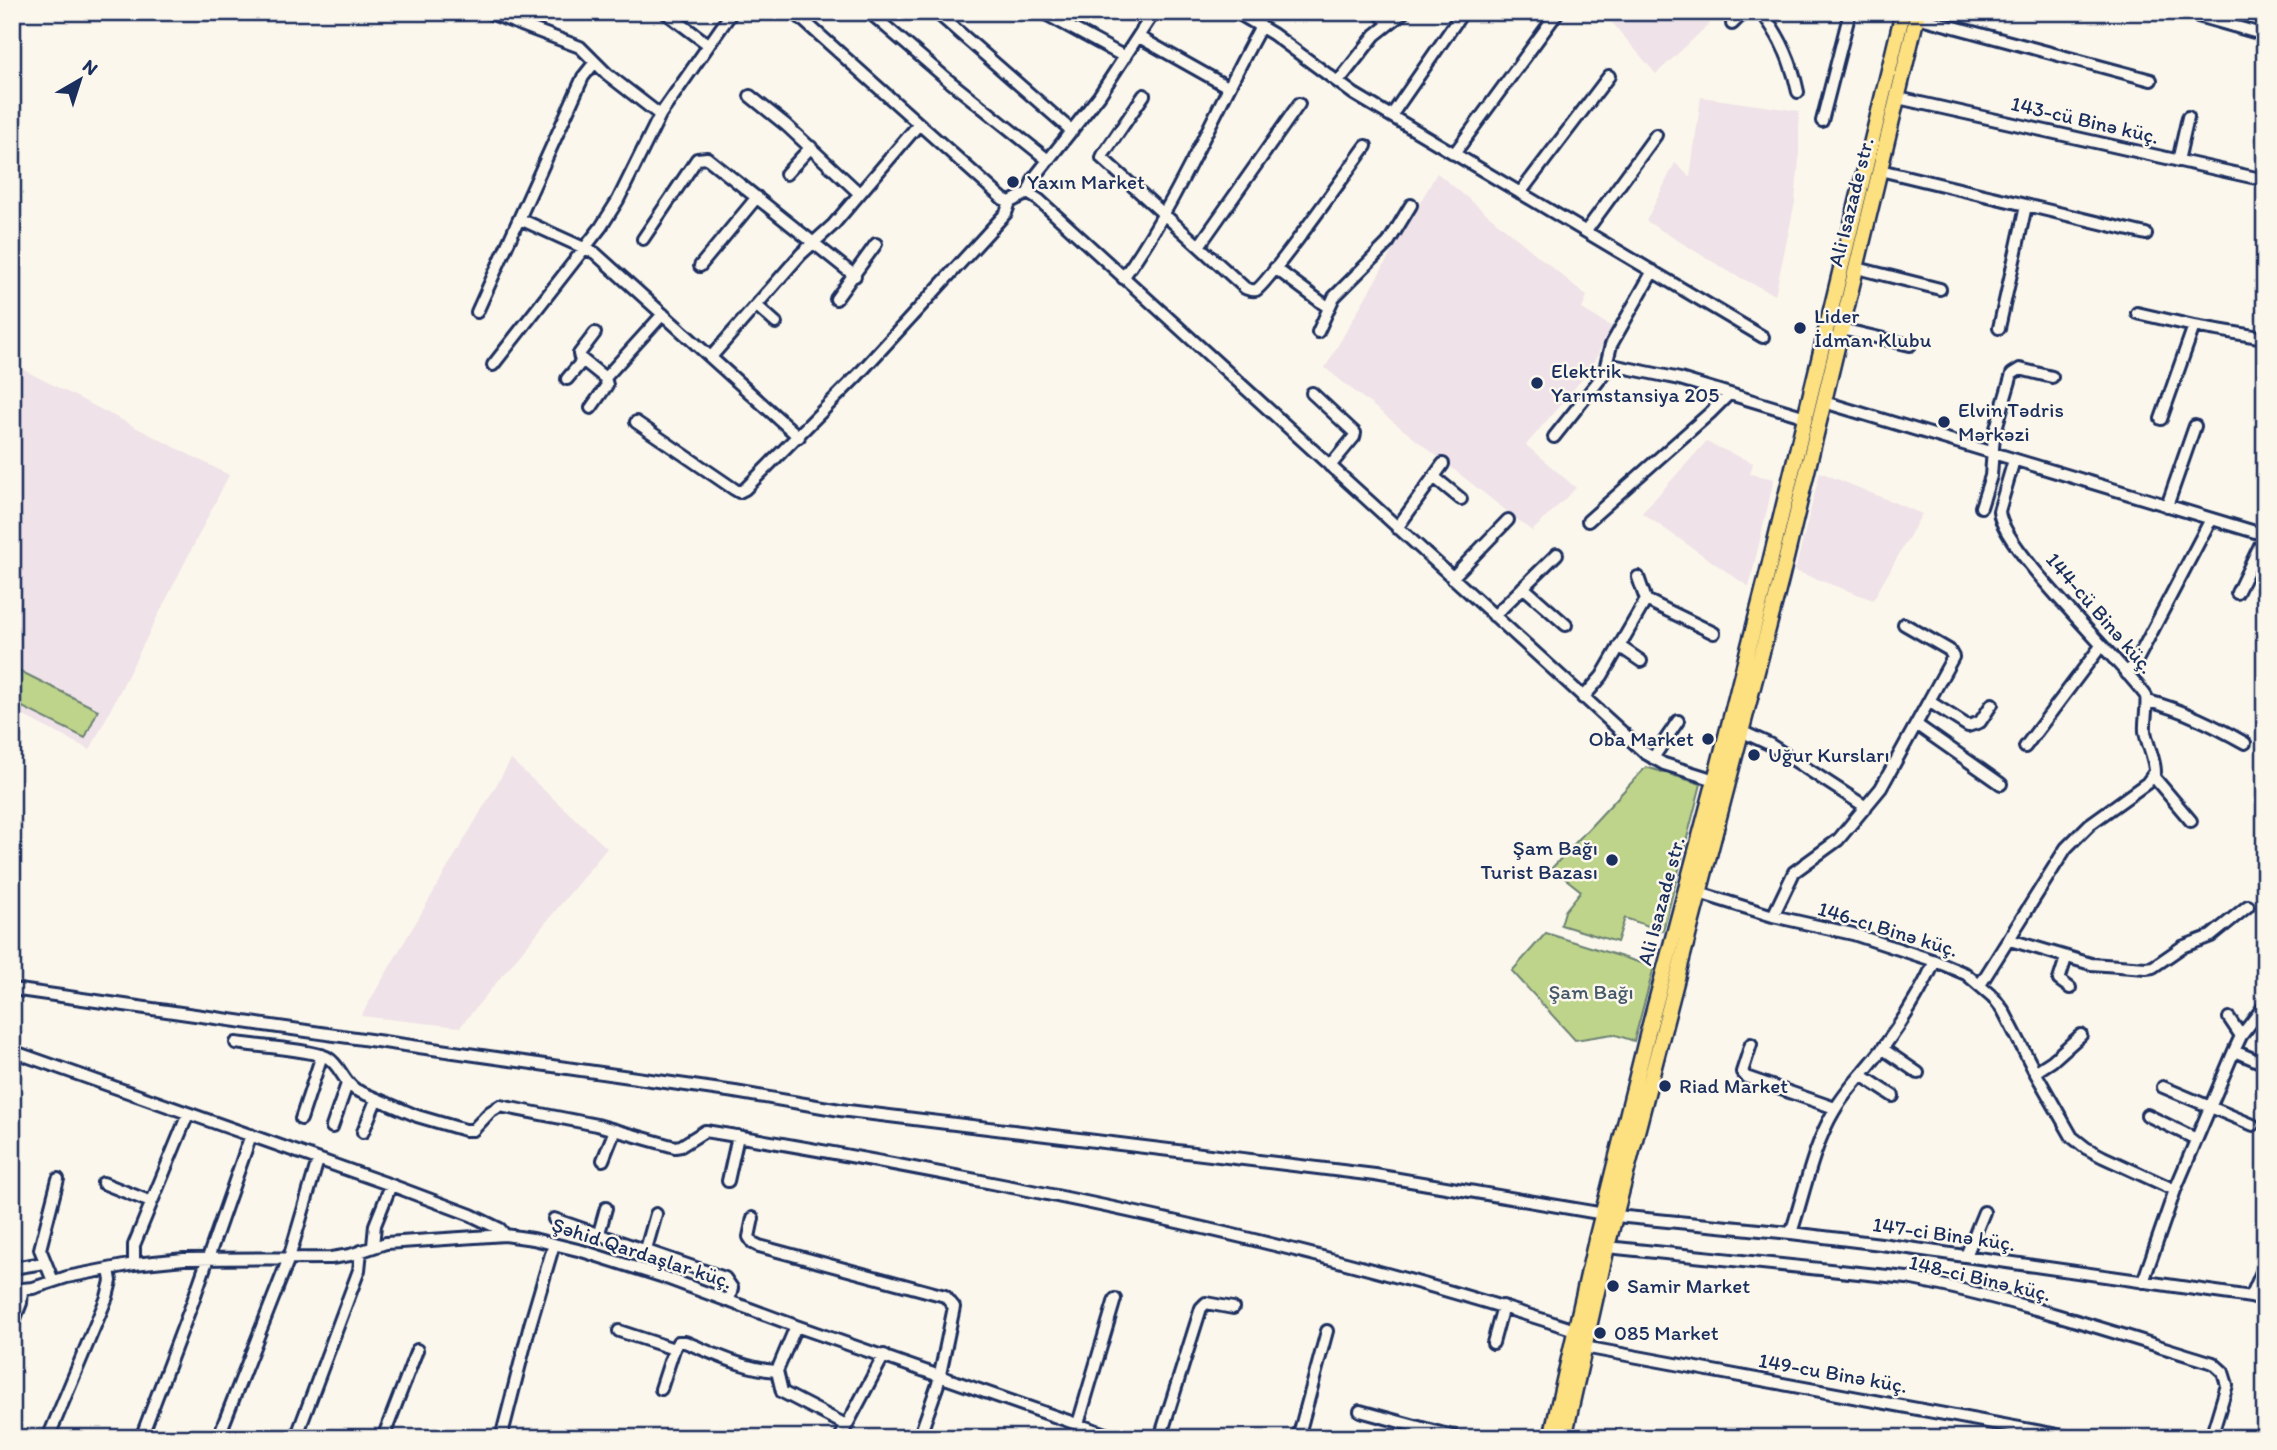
<svg xmlns="http://www.w3.org/2000/svg" width="2277" height="1450" font-family="Itim,sans-serif">
  <style>
    .built { fill: #efe2e8 }
    .green { fill: #bed48a; stroke: #6c8274; stroke-width: 2 }
    .lines { fill: none; stroke-linecap: round; stroke-linejoin: round }
    .minor-casing { stroke: #1b2f5e; stroke-width: 16 }
    .major-casing { stroke: #1b2f5e; stroke-width: 19 }
    .minor { stroke: #fbf7ec; stroke-width: 10 }
    .major { stroke: #fde080; stroke-width: 14 }
    .poi-dot { fill: #1b2f5e; stroke: #fbf7ec; stroke-width: 2.5 }
    .labels { text-anchor: middle; stroke-width: 5; stroke-linejoin: round; paint-order: stroke }
    .street-label { font-size: 21px; fill: #1b2f5e; stroke: #fbf7ec }
    .poi-label { font-size: 21px; fill: #1b2f5e; stroke: #fbf7ec; text-anchor: start }
    .park-label { font-size: 21px; fill: #445869; stroke: #fbf7ec }
  </style>
  <rect width="100%" height="100%" fill="#fbf7ec"/>
  <filter id="ink" filterUnits="userSpaceOnUse"><feTurbulence type="fractalNoise" baseFrequency=".0143" numOctaves="2"/><feDisplacementMap in="SourceGraphic" scale="14" xChannelSelector="R" yChannelSelector="G"/><feConvolveMatrix kernelMatrix="1 2 1 2 8 2 1 2 1" color-interpolation-filters="sRGB"/></filter>
  <g filter="url(#ink)">
    <path class="built" d="M1603 12H1722L1656 74Z
      M1701 97 1799 111V158L1795 202 1775 295 1733 274 1646 221 1675 163 1690 177Z
      M1437 173 1587 296 1582 309 1612 327 1589 371 1526 445 1576 488 1532 531 1325 368Z
      M12 364 229 475 90 750 12 710Z
      M1706 442 1753 463 1750 474 1774 479 1749 587 1642 513Z
      M1820 472 1922 514 1873 600 1795 571Z
      M511 760 607 848 460 1027 361 1016Z"/>
    <path class="green" d="M12 667 98 710 85 738 12 702Z
      M1646 767 1701 784 1663 931 1625 918 1617 942 1561 925 1565 911 1581 891 1552 868Z
      M1546 933 1654 967 1634 1041 1613 1034 1575 1040 1512 971Z"/>
    <g class="lines">
      <defs>
        <path id="minor" d="M487 12 580 47 607 74 660 115
          M665 12 709 45
          M794 12 1003 199 1010 202 1028 193 1039 200 1645 753 1664 764 1715 780
          M869 12 948 80 1048 160
          M936 12 1072 131
          M1042 12 1125 57
          M1236 12 1273 34 1354 94 1763 337
          M1377 12 1390 23
          M1761 12C1780 35 1792 63 1798 92
          M2184 12 2265 35
          M1917 17 2151 80
          M1732 24 1744 12
          M1139 37 1228 87
          M1338 82 1375 35 1404 12
          M1144 95 1103 155 1102 158 1245 288C1250 290 1251 291 1256 290 1266 286 1352 165 1366 146
          M750 96 786 125 859 193
          M1898 98 2265 180
          M1391 116 1463 12
          M1822 121 1850 12
          M1454 154 1558 12
          M2178 161 2188 117
          M1880 170 2146 234
          M786 174 811 147
          M1028 193 1034 178 1099 96 1154 12
          M1520 193 1609 76
          M520 219 595 253 799 437
          M1586 231 1656 135
          M643 239 697 159 707 158 855 276
          M1199 246 1299 104
          M700 266 757 197
          M1275 268 1329 308
          M1857 268 1940 289
          M1123 278C1179 200 1215 109 1261 26
          M836 299 876 244
          M757 306 776 323
          M477 312 583 77 595 62
          M2137 313 2194 326 2265 338
          M1999 328 2026 206
          M1841 329 1910 345
          M1318 332 1334 297 1388 243 1411 205
          M595 333 579 354 580 358 605 378 663 314
          M711 357 801 254 833 225 919 124
          M1607 364 1680 379 1806 417
          M493 365 601 227 618 200 660 115 732 12
          M567 379 583 360
          M1312 393 1355 433 1354 437 1330 466
          M1824 402 2265 535 2237 593
          M591 408 607 385 605 378
          M2161 419 2194 326
          M636 422 734 489 739 492 745 489 858 375 1006 213 1010 202
          M1554 437 1604 374 1611 345 1653 271
          M1434 477 1461 499
          M2167 506 2195 426
          M1981 507 1991 476 1994 435 2012 374 2020 369 2052 377
          M1588 521 1710 413 1729 394
          M1397 528 1443 464
          M1638 577 1646 600
          M1452 578 1508 520
          M1523 587 1566 625
          M1494 616 1557 554
          M1619 646 1641 661
          M2127 674 2137 660 2211 519
          M1583 698 1602 676 1646 600 1714 633
          M2148 701C2183 710 2213 725 2245 743
          M1930 702 1968 726 1980 722 1992 704
          M1917 725 2001 784
          M1743 732 1769 744 1866 807
          M2025 747 2101 646
          M1653 758 1678 721
          M2153 776 2191 821
          M1699 893 1773 916 1853 934 1935 961 1966 974 1993 997 2003 1010 2035 1072 2072 1137 2086 1148 2103 1157 2175 1190
          M1773 916 1794 872 1838 840 1881 788 1953 657 1949 650 1904 624
          M2010 940 2091 964 2146 968 2153 967 2182 947 2211 936 2248 906
          M2066 958 2059 980 2070 988
          M1980 985 2066 848 2090 824 2147 783 2155 772C2155 758 2147 745 2145 731 2144 719 2148 707 2146 696 2120 659 2001 548 1999 511L2014 460
          M12 989 735 1092 840 1110 1375 1175 1616 1216 1791 1233 1881 1244 2251 1297 2265 1301
          M2229 1018 2241 1036
          M236 1043C255 1046 314 1050 328 1058 341 1066 342 1081 356 1090L417 1116 465 1130H473L490 1112 500 1106 597 1125 675 1147 681 1146 705 1131C806 1147 906 1166 1007 1186 1199 1224 1389 1269 1575 1330
          M1751 1044 1742 1072 1746 1077 1835 1108
          M1883 1049 1918 1073
          M12 1051 391 1185 471 1215 500 1229 505 1235
          M2234 1051 2265 1064
          M2035 1072 2052 1061 2081 1035
          M1861 1075 1893 1096
          M2163 1087 2253 1125
          M2147 1115 2196 1139
          M301 1119 322 1055
          M332 1127 347 1084
          M363 1132 376 1100
          M603 1160 615 1130
          M728 1181 738 1136
          M103 1183 151 1202
          M753 1218 749 1237 753 1243 759 1246 945 1296 954 1307 938 1384 919 1438
          M554 1219 725 1278 732 1288 729 1301
          M599 1233 606 1208
          M1791 1233C1804 1194 1813 1146 1834 1111 1847 1088 1867 1070 1883 1048 1903 1021 1921 992 1935 961
          M373 1246 375 1225 391 1185
          M1607 1247 1907 1278C2011 1298 2112 1332 2213 1363L2223 1372 2227 1385 2211 1438
          M646 1249 656 1214
          M1966 1256 1984 1212
          M134 1264V1245L188 1114
          M12 1268 44 1263
          M53 1281 40 1249 58 1179
          M2143 1282 2175 1190 2234 1051 2241 1036 2265 1005
          M12 1290 33 1288 67 1277 134 1264 184 1259 331 1258 350 1255 386 1243 505 1235 533 1239 582 1251 661 1276 796 1326 1117 1438
          M2251 1297 2265 1265
          M12 1326 21 1303 22 1290
          M619 1331 674 1349 678 1342H685C715 1354 744 1369 777 1371L796 1326
          M1493 1343 1503 1306
          M1584 1347 2074 1438
          M777 1371 782 1392 846 1425
          M661 1389 674 1349
          M1360 1411 1459 1438
          M1078 1424 1115 1299
          M48 1438 107 1297 111 1281 109 1269
          M141 1438 193 1301 251 1135
          M218 1438 289 1258 318 1160
          M296 1438 359 1270 361 1251
          M383 1438 417 1350
          M501 1438 530 1325 554 1244
          M840 1438 884 1355
          M1160 1438 1201 1308 1206 1303 1233 1308
          M1298 1438 1327 1331"/>
        <path id="major" d="M1551 1438 1595 1244 1648 1032 1715 780 1767 575 1903 12
          M1564 1438 1607 1247 1781 579 1918 12"/>
      </defs>
      <use href="#minor" class="minor-casing"/>
      <use href="#major" class="major-casing"/>
      <use href="#minor" class="minor"/>
      <use href="#major" class="major"/>
    </g>
  </g>
  <g class="poi-dot">
    <circle cx="1013" cy="182" r="7"/>
    <circle cx="1800" cy="328" r="7"/>
    <circle cx="1537" cy="383" r="7"/>
    <circle cx="1944" cy="422" r="7"/>
    <circle cx="1708" cy="739" r="7"/>
    <circle cx="1754" cy="755" r="7"/>
    <circle cx="1612" cy="860" r="7"/>
    <circle cx="1665" cy="1086" r="7"/>
    <circle cx="1613" cy="1286" r="7"/>
    <circle cx="1600" cy="1333" r="7"/>
  </g>
  <g class="labels">
    <g class="street-label">
      <text transform="translate(2085 120) rotate(13)" y="7">143-cü Binə küç.</text>
      <text transform="translate(1851 202) rotate(-76)" y="7">Ali Isazade str.</text>
      <text transform="translate(2100 613) rotate(49)" y="7">144-cü Binə küç.</text>
      <text transform="translate(1661 901) rotate(-75)" y="7">Ali Isazade str.</text>
      <text transform="translate(1888 929) rotate(17)" y="7">146-cı Binə küç.</text>
      <text transform="translate(1944 1234) rotate(8)" y="7">147-ci Binə küç.</text>
      <text transform="translate(642 1253) rotate(18)" y="7">Şəhid Qardaşlar küç.</text>
      <text transform="translate(1980 1278) rotate(13)" y="7">148-ci Binə küç.</text>
      <text transform="translate(1833 1373) rotate(10)" y="7">149-cu Binə küç.</text>
    </g>
    <g class="poi-label">
      <text x="1027" y="189">Yaxın Market</text>
      <text x="1814" y="323">Lider<tspan x="1814" dy="24">İdman Klubu</tspan></text>
      <text x="1551" y="378">Elektrik<tspan x="1551" dy="24">Yarımstansiya 205</tspan></text>
      <text x="1958" y="417">Elvin Tədris<tspan x="1958" dy="24">Mərkəzi</tspan></text>
      <text x="1694" y="746" text-anchor="end">Oba Market</text>
      <text x="1768" y="762">Uğur Kursları</text>
      <text x="1598" y="855" text-anchor="end">Şam Bağı<tspan x="1598" dy="24">Turist Bazası</tspan></text>
      <text x="1679" y="1093">Riad Market</text>
      <text x="1627" y="1293">Samir Market</text>
      <text x="1614" y="1340">085 Market</text>
    </g>
    <g class="park-label">
      <text x="1591" y="999">Şam Bağı</text>
    </g>
  </g>
  <rect width="2277" height="1450" fill="none" stroke="#fbf7ec" stroke-width="42"/>
  <rect x="21" y="21" width="2235" height="1408" fill="none" stroke="#1b2f5e" stroke-width="2.5" filter="url(#ink)"/>
  <g transform="translate(80 80) rotate(39)" stroke="#fbf7ec" stroke-width="5" paint-order="stroke">
  <path d="M0-5L12 26L0 18L-12 26Z" fill="#1b2f5e"/>
  <text y="-10" font-size="19" font-weight="bold" text-anchor="middle" fill="#1b2f5e">N</text>
  </g>
</svg>
